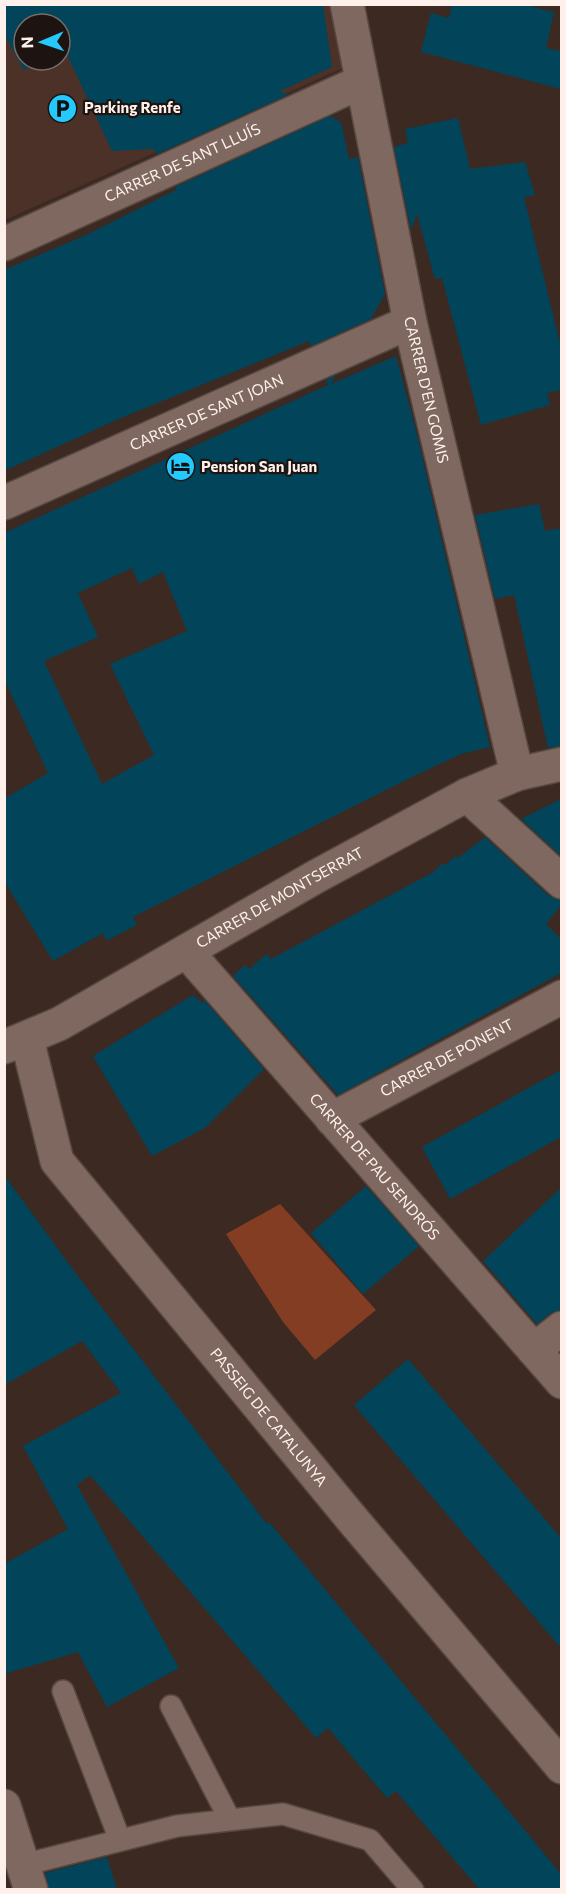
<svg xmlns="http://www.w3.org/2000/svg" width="566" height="1894" font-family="Commissioner,sans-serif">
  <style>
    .built { fill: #4b3128; fill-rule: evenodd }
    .green { fill: #833d23 }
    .building { fill: #02455a; fill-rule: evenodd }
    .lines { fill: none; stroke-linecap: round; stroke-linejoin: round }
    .lane-casing { stroke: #574741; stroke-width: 24 }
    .street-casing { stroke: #574741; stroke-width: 36 }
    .lane { stroke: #7e6860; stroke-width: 21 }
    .street { stroke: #7e6860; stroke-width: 33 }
    .labels { text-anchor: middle; stroke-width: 4.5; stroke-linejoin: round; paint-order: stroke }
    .poi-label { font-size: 15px; font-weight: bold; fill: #fef1ec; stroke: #1d1411; text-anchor: start }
    .street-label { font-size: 15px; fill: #fef1ec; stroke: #1d1411 }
  </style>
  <rect width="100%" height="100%" fill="#3c2922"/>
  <path class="built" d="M4 5H359L365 58 5 220ZM24 24H60V60H24Z"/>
  <path class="green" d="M280 1204 376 1310 315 1360 283 1322 226 1234Z"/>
  <path class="building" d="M4 4H323L332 67 280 91 288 95 157 154 153 149 112 151 64 48 60 51V24H24V60H43L24 70 4 34Z
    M452 4H521L554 12 546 48 561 51V89L421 52 431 13 449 18Z
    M330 116 341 122 349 159 358 157 385 294 371 319 311 346 309 341 123 417 4 471V270L86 235 176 190 175 187Z
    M458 118 470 169 525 162 535 195 524 197 561 347V390L547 393 550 405 481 425 442 278 435 279 417 214 411 230 394 147 408 143 405 129Z
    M396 356 416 430 490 747 461 754 408 779 133 917 137 925 106 941 103 933 53 961 4 881V799L48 773 4 679V533L328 385 326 380 336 375 331 384ZM132 568 139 584 163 572 187 631 110 664 154 755 102 784 44 661 98 637 78 593Z
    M539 504 545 531 561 528V746L548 748 514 595 495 599 475 515Z
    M561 799V856L521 819Z
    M485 837 549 896 561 900V905L546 924 561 939V973L338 1095 233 976 245 965 249 969 267 954 271 959 385 898 432 873 443 863 445 865 456 856 458 858Z
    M193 995 202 1003 204 1000 264 1069 205 1128 152 1156 93 1056Z
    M561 1070V1137L450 1199 422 1147Z
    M4 1175 74 1271 267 1524 269 1522 561 1874V1890H480L396 1791 387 1798 328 1728 316 1738 90 1475 77 1485 179 1668 107 1707 78 1652 4 1674V1564L68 1529 23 1446 121 1393 82 1341 4 1385Z
    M366 1186 419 1246 363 1294 311 1233Z
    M561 1188V1310L551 1313 537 1324 483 1261Z
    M408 1359 561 1538V1648L354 1405Z
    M107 1857 117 1890H49L45 1873Z"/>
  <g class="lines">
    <defs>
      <path id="lane" d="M63 1691 120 1840
        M171 1706 230 1820
        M23 1865 177 1826 283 1814 370 1840 413 1890"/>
      <g id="street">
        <path id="s1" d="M347 4 410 322 517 774"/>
        <path id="s2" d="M4 244 361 82"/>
        <path id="s3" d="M4 503 410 322"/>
        <path d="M467 795 562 882"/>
        <path id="s4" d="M187 952 562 1382"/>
        <path id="s5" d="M27 1039 57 1161 352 1519 562 1767"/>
        <path id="s6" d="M4 1047 59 1024 317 876 467 795 517 774 562 764"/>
        <path id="s7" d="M332 1119 562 997"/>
        <path d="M534 1350 562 1328"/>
        <path d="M4 1806 31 1890"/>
      </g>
    </defs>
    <use href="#lane" class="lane-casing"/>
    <use href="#street" class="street-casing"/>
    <use href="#lane" class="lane"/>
    <use href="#street" class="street"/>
  </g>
  <defs>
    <symbol id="parking-disc" viewBox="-11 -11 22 22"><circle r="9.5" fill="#26c9fe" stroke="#1d1411"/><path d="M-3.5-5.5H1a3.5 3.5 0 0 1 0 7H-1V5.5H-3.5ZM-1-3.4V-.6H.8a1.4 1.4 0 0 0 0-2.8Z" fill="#111"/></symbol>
    <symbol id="hotel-disc" viewBox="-11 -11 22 22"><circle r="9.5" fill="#26c9fe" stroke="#1d1411"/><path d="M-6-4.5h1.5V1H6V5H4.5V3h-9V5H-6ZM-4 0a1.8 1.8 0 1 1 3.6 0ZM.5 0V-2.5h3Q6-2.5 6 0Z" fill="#111"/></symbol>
  </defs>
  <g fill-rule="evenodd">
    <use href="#parking-disc" x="46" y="92" width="33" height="33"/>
    <use href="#hotel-disc" x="164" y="450" width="33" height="33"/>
  </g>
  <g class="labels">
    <g class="poi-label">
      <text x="84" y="113">Parking Renfe</text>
      <text x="201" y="472">Pension San Juan</text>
    </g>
    <g class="street-label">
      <text dy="5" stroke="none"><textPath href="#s2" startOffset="196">CARRER DE SANT LLUÍS</textPath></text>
      <text dy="5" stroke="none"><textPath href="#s1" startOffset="394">CARRER D'EN GOMIS</textPath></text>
      <text dy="5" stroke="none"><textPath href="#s3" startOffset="222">CARRER DE SANT JOAN</textPath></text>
      <text dy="5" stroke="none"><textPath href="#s6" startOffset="314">CARRER DE MONTSERRAT</textPath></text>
      <text dy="5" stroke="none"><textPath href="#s7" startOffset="130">CARRER DE PONENT</textPath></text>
      <text dy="5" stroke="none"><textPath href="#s4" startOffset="285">CARRER DE PAU SENDRÓS</textPath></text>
      <text dy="5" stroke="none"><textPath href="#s5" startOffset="458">PASSEIG DE CATALUNYA</textPath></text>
    </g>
  </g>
  <rect width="566" height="1894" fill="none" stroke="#fef1ec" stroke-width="12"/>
  <g transform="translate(42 42) rotate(268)"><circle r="28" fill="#1d1411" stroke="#776c69" stroke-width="1.5"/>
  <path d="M0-4.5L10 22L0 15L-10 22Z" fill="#26c9fe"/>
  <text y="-9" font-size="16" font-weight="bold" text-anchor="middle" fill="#fef1ec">N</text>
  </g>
</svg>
